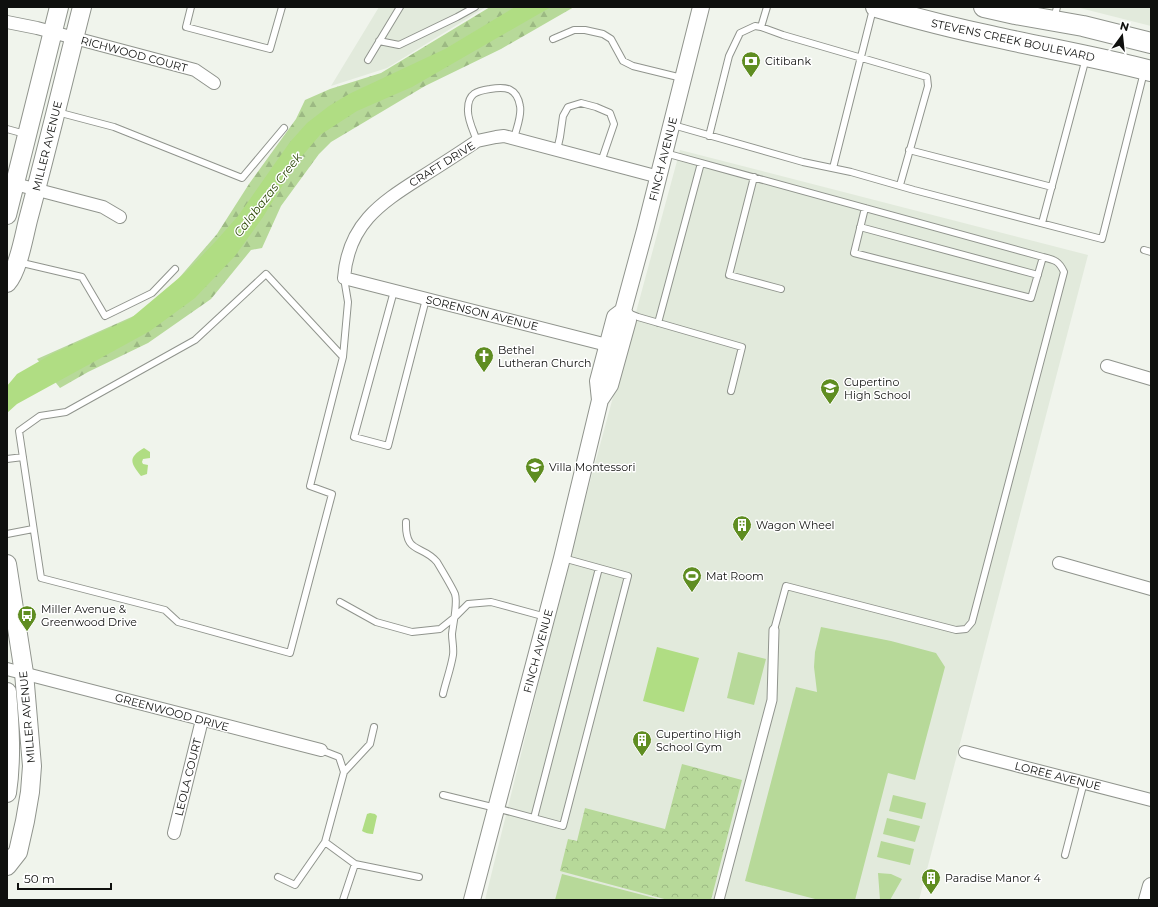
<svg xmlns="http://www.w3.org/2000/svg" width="1158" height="907" font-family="Montserrat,sans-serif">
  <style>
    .built { fill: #e2eadc }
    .grass { fill: #b7d999 }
    .forest { fill: url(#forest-firs) }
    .park { fill: url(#park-crowns) }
    .water { fill: #b0dd83 }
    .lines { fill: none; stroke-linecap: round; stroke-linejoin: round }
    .service-casing { stroke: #90948d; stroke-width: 8 }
    .pedestrian-casing { stroke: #90948d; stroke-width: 11 }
    .minor-casing { stroke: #90948d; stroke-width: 14 }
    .tertiary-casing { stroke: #90948d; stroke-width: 18 }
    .secondary-casing { stroke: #90948d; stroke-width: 20 }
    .primary-casing { stroke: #90948d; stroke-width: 22 }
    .service { stroke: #fff; stroke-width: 6 }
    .pedestrian { stroke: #fff; stroke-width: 9 }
    .minor { stroke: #fff; stroke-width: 12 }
    .tertiary { stroke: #fff; stroke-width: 16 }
    .secondary { stroke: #fff; stroke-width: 18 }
    .primary { stroke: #fff; stroke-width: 20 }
    .labels { text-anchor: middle; stroke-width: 3; stroke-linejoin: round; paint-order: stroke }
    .street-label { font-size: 11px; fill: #0f100e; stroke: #fff }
    .poi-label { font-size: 11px; fill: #0f100e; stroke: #fff; text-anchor: start }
    .water-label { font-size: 12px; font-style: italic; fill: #2e4908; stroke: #fff }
  </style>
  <defs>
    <pattern id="forest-firs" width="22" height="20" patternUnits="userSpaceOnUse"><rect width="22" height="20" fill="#b7d999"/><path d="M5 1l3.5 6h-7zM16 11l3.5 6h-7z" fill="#9cb983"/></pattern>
    <pattern id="park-crowns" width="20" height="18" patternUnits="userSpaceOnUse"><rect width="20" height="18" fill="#b7d999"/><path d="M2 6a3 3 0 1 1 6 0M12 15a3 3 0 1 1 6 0" fill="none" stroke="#9cb983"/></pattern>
  </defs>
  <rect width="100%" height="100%" fill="#f0f4ec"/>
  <path class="built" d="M379 7H486L387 68 331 86Z
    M1076 7H1151V26Z
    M680 150 1088 255 919 900H485L571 552Z"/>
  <path class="grass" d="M821 627 891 641 936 653 945 667 915 780 888 773 855 900H819L745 881 796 687 817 692 814 667 815 652Z
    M738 652 766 659 754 705 727 698Z
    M893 795 926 803 922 819 889 811Z
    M887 818 920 826 915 842 883 834Z
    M881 841 914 849 910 865 877 857Z
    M878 873 891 874 902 879 890 900H880Z
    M562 874 662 900H555Z"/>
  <path class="forest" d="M490 7H574L501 49 425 86 331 142 319 154 281 206 262 248 251 250 211 299 148 343 88 372 60 388 37 359 154 307 217 234 249 184 296 119 305 100 330 89 381 73Z"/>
  <path class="park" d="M682 764 742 780 711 900H668L560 871 568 839 577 841 585 808 665 829Z"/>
  <path class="water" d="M515 7H551L412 87 357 111 320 135 297 162 263 217 235 256 195 298 150 331 17 404 7 413V386L17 374 52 354 130 319 186 272 216 241 238 216 290 142 307 123 329 106 349 94 445 49Z
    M144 448 150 452V458L143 459 142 462 143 464 148 465 147 474 141 476C131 463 127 458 144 448Z
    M657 647 699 658 684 712 643 701Z
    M370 813 375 814 377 816 373 834C369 834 365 833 362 831L367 814Z"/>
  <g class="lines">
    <defs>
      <path id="service" d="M191 7 186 27 270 49 282 7
        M1054 19 1057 7
        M761 27 767 7
        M553 39 574 30H585L603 34 611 39 623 61 633 66 682 78
        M379 41 399 45 457 17 475 7
        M368 60 400 7
        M57 112 114 127 242 178 284 128
        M673 125 803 162 851 172 914 190 1102 239 1144 72
        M7 129 25 134
        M709 136 729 56 740 33 755 26 761 27 783 35 927 77 928 86 900 185
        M477 141C474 132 467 119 468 109 468 93 477 91 490 89 506 86 517 88 520 106 522 116 516 129 514 139
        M557 150 560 137 563 116 568 107 581 103 596 107 610 113 614 124 601 162
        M909 150 1052 187
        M665 153 1043 257C1055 260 1059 261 1064 272L972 622 966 629 956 630 786 586 774 630
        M833 168 873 9
        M754 177 729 275 781 289
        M865 208 854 253 1031 298 1043 257
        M1042 223 1086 58
        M860 227 1038 275
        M1144 250 1151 252
        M18 262 82 277 105 316 152 293 175 269
        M266 274 343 357 310 486 332 494 290 653 178 622 165 610 41 578 19 431 40 416 66 412 195 340Z
        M394 291 354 437 388 446 426 299
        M628 313 638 317 742 347 731 391
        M658 323 701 163
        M343 357 348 302 344 278
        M7 459 23 457
        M406 522C405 555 422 544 437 562 440 567 453 589 455 594 458 603 453 624 452 634 452 641 454 648 453 655 451 668 446 681 443 694
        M7 534 33 529
        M340 602 376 622 412 632 440 629 455 617 468 604 491 602 546 617
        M321 750 339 757 344 772 325 842 355 864 419 877
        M344 772 370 744 374 727
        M443 795 496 808 563 826 628 576 563 558
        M534 818 599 568
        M1065 855 1084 782
        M278 877 295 885 325 842
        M343 900 355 864"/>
      <path id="pedestrian" d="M719 900 772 700 774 630"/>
      <path id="minor" d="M7 22 37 28 195 70 214 83
        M15 184 103 207 120 217
        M615 347 344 278C348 225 379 204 420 178 439 166 458 154 477 141L496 137 504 136 659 177
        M1107 366 1151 379
        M1059 563 1151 589
        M7 669 321 750
        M965 752 1151 800
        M174 833 202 720"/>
      <path id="tertiary" d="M600 400 598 381 615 317 623 311 645 230 701 7
        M472 900 562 558 600 400 610 385 628 320 623 311
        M1147 900 1151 886"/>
      <path id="secondary" d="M7 215 59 7
        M7 283C18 271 24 236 28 220 47 149 64 78 82 7
        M7 564 24 673 32 766 30 792 25 821 18 852 7 866
        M7 692C10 726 12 760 7 793"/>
      <path id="primary" d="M876 7C914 18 952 28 991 36 1044 48 1098 57 1151 71
        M984 7 1015 14 1083 26 1151 43"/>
    </defs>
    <use href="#service" class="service-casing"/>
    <use href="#pedestrian" class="pedestrian-casing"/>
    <use href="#minor" class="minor-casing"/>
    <use href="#tertiary" class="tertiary-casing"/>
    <use href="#secondary" class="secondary-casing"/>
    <use href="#primary" class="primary-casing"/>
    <use href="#service" class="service"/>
    <use href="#pedestrian" class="pedestrian"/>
    <use href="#minor" class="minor"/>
    <use href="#tertiary" class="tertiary"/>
    <use href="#secondary" class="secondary"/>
    <use href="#primary" class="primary"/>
  </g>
  <defs>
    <symbol id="bank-pin" viewBox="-11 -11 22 30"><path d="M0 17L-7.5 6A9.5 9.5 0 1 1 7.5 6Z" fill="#5f8d21" stroke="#fff"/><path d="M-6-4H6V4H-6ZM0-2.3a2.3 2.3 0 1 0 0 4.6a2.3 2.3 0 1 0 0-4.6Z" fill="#fff"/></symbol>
    <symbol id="church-pin" viewBox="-11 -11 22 30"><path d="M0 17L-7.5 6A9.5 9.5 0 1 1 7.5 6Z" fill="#5f8d21" stroke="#fff"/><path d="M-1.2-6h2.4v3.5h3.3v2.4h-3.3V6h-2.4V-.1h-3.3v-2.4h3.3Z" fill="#fff"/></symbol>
    <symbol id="school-pin" viewBox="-11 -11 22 30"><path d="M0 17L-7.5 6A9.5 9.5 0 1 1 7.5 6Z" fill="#5f8d21" stroke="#fff"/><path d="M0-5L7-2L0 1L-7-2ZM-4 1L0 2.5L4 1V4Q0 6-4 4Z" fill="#fff"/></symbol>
    <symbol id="building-pin" viewBox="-11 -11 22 30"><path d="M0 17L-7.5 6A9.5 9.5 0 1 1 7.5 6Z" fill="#5f8d21" stroke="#fff"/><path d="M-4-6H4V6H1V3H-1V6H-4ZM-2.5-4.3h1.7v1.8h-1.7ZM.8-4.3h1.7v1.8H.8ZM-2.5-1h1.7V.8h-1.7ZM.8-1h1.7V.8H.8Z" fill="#fff"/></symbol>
    <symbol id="stadium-pin" viewBox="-11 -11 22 30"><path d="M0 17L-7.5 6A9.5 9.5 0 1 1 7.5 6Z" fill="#5f8d21" stroke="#fff"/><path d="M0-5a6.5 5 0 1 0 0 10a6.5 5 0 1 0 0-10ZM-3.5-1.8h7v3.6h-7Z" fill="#fff"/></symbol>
    <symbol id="bus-pin" viewBox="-11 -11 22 30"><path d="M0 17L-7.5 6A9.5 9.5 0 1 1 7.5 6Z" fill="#5f8d21" stroke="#fff"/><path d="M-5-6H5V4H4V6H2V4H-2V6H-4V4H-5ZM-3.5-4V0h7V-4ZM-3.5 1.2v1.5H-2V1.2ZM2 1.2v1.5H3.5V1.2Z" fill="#fff"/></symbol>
  </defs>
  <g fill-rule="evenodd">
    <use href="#bank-pin" x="740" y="50" width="22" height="30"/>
    <use href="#church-pin" x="473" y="345" width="22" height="30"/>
    <use href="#school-pin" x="819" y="377" width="22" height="30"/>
    <use href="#school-pin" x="524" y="456" width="22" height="30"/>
    <use href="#building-pin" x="731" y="514" width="22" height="30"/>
    <use href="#stadium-pin" x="681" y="565" width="22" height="30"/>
    <use href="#bus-pin" x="16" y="604" width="22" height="30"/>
    <use href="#building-pin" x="631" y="729" width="22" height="30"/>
    <use href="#building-pin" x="920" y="867" width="22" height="30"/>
  </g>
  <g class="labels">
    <g class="street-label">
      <text transform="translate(1013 40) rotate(12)" y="4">STEVENS CREEK BOULEVARD</text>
      <text transform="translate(134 54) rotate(15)" y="4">RICHWOOD COURT</text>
      <text transform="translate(47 146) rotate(-76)" y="4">MILLER AVENUE</text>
      <text transform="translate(663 159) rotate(-76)" y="4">FINCH AVENUE</text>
      <text transform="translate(442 164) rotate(-32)" y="4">CRAFT DRIVE</text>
      <text transform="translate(482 313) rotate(14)" y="4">SORENSON AVENUE</text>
      <text transform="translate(538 651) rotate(-75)" y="4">FINCH AVENUE</text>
      <text transform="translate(172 712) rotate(15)" y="4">GREENWOOD DRIVE</text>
      <text transform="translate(27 717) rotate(-95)" y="4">MILLER AVENUE</text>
      <text transform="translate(1058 776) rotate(14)" y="4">LOREE AVENUE</text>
      <text transform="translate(188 777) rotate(-76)" y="4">LEOLA COURT</text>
    </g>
    <g class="poi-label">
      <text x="765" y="65">Citibank</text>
      <text x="498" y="354">Bethel<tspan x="498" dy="13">Lutheran Church</tspan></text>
      <text x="844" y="386">Cupertino<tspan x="844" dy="13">High School</tspan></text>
      <text x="549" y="471">Villa Montessori</text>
      <text x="756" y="529">Wagon Wheel</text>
      <text x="706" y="580">Mat Room</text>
      <text x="41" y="613">Miller Avenue &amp;<tspan x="41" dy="13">Greenwood Drive</tspan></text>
      <text x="656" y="738">Cupertino High<tspan x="656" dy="13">School Gym</tspan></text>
      <text x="945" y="882">Paradise Manor 4</text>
    </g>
    <g class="water-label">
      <text transform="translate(268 195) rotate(-52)" y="4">Calabazas Creek</text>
    </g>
  </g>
  <rect width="1158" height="907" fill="none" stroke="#0f100e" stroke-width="16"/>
  <g transform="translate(1122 36) rotate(15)" stroke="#ffffff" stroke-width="3" paint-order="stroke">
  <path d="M0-3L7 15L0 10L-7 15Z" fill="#0f100e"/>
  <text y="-6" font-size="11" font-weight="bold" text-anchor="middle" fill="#0f100e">N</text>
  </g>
  <path d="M18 883v6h93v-6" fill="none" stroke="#0f100e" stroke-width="2"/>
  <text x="24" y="883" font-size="12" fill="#0f100e" stroke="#ffffff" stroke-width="3" paint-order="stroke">50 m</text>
</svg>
